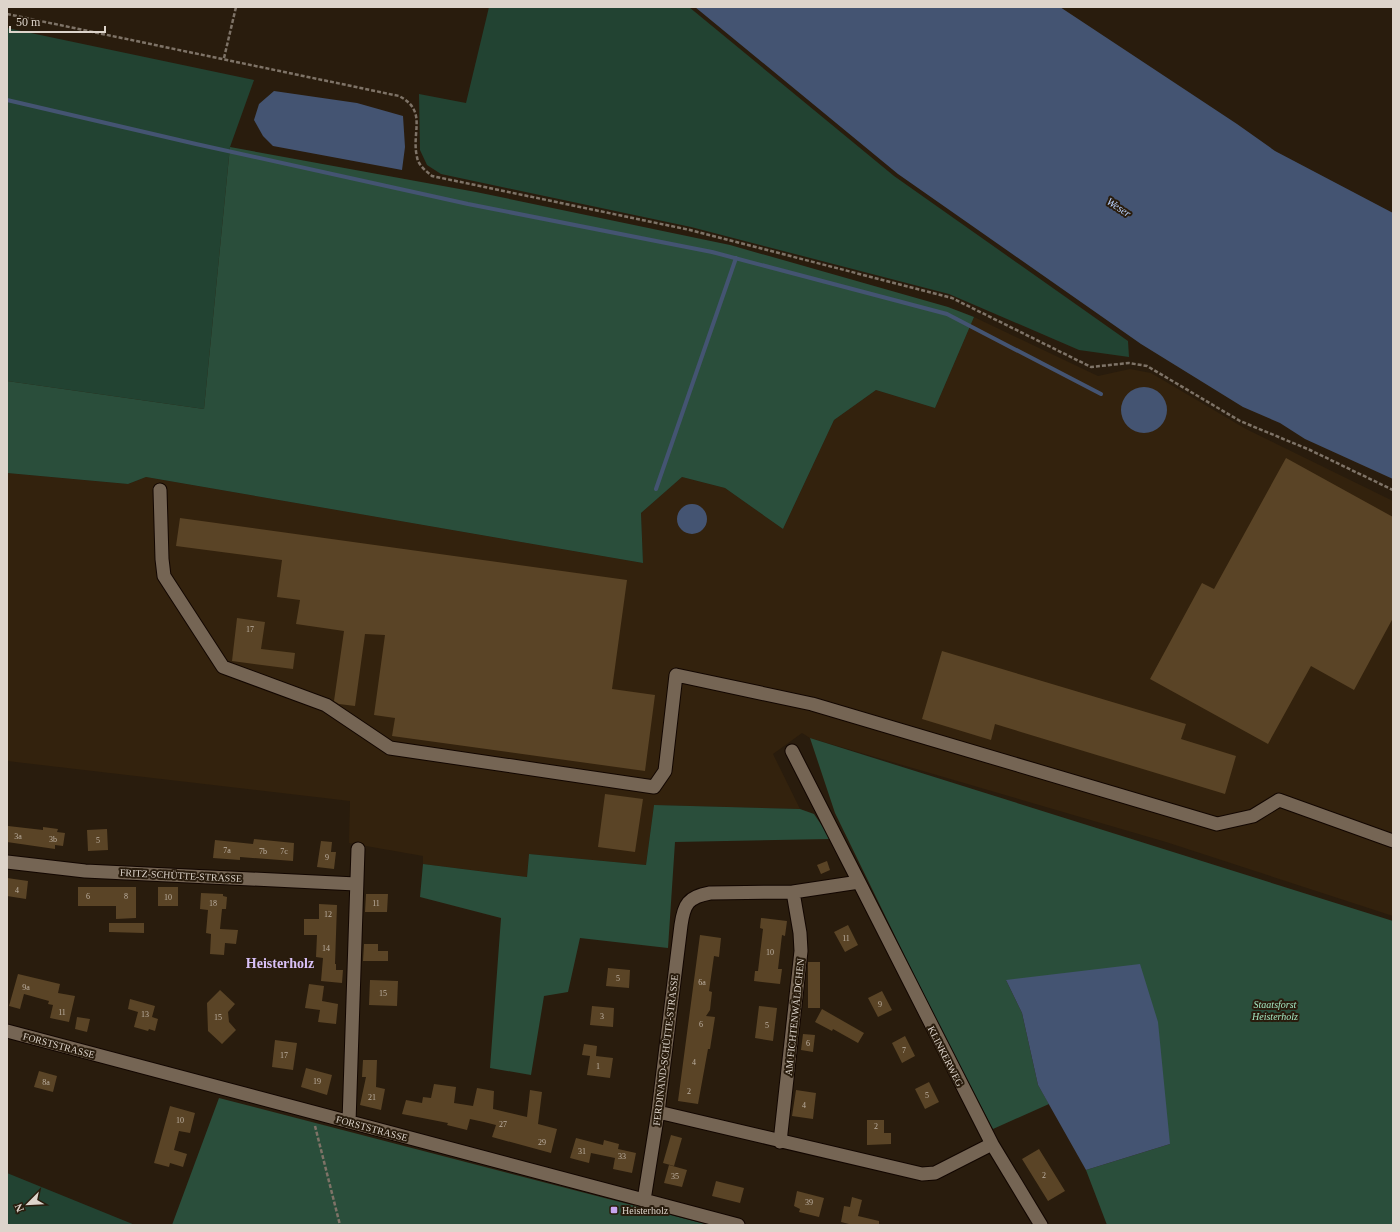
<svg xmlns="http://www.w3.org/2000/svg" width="1400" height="1232" font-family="'Times New Roman',serif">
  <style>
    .built { fill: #33220d }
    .green { fill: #224332 }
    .forest { fill: #2a4e3b }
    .water { fill: #445472 }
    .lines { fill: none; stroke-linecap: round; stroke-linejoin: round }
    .stream { stroke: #445472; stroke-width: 4 }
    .building { fill: #5a4426 }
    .minor-casing { stroke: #120600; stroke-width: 15 }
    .path { stroke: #7e7367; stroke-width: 2.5; stroke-dasharray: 4 2; stroke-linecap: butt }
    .minor { stroke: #756554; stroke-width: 13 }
    .poi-dot { fill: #c7a6ef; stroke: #291c0d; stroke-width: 1.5 }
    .labels { text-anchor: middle; stroke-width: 4; stroke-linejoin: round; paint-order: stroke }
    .number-label { font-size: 8px; fill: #bcb0a2 }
    .street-label { font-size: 10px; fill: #ddd4cb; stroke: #291c0d }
    .park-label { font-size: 10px; font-style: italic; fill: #a3e5c0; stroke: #291c0d }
    .poi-label { font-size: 10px; fill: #ddd4cb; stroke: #291c0d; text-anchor: start }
    .water-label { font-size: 11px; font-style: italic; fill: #b8d1fd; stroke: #291c0d }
    .district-label { font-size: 14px; font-weight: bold; fill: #d8c0f7; stroke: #291c0d }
  </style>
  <rect width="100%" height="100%" fill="#291c0d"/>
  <path class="built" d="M974 317 1098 376 1130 369 1151 373 1246 429 1393 501V916L1166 842 810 738 802 733 773 754 800 809 654 805 646 865 529 854 527 877 423 864V856L349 843 350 801 7 761V473L128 484 146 477 643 563 641 513 682 477 725 488 783 529 834 420 876 390 935 408Z"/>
  <path class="green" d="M489 7H689L894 176 1128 341 1129 357 1079 350 949 294 691 227 441 174 427 165 420 150 419 94 466 103Z
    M7 28 254 80 230 147 204 409 7 381Z
    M7 1173 135 1225H7Z"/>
  <path class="forest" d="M230 147 476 192 730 245 948 307 974 317 935 408 876 390 834 420 783 529 725 488 682 477 641 513 643 563 146 477 128 484 7 473V381L204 409Z
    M810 738 1393 921V1225H1107L1086 1170 1170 1144 1006 980 1022 1013 1038 1085 1049 1104 993 1129 937 1022 835 813Z
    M654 805 800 809 814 814 831 839 675 842 668 948 580 938 568 992 544 996 531 1075 490 1068 501 918 420 897 423 864 527 877 529 854 646 865Z
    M219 1098 709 1225H172Z"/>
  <path class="water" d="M695 7H1060L1237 124 1275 151 1393 213V479L1305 439 1280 423 1243 407 1141 344 898 174Z
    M274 91 357 103 403 116 405 147 402 170 273 146 263 136 254 120 259 104Z
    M1121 410a23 23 0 1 1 46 0a23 23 0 1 1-46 0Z
    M677 519a15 15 0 1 1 30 0a15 15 0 1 1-30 0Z
    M1140 964 1158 1022 1170 1144 1086 1170 1038 1085 1022 1013 1006 980Z"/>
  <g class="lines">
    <path class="stream" d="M7 100 196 144 468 204 712 252 947 314 1101 394
      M656 489 736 258"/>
  </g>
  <path class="building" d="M1286 458 1393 517V618L1354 690 1311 666 1268 744 1150 679 1202 583 1214 589Z
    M180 518 627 580 612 689 655 695 645 771 392 736 395 718 374 715 385 635 365 634 355 706 339 704 334 701 344 631 296 624 300 600 277 597 282 560 176 546Z
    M237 618 265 622 261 649 295 653 293 669 232 661Z
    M942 651 1186 724 1181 739 1236 756 1225 794 995 724 991 740 922 719Z
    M605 794 643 799 635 852 598 847Z
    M8 826 43 830V827L58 829 57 832 65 833 63 846 55 845V849L7 842Z
    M107 829 108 850 88 851 87 830Z
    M254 839 294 843 293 861 240 857V860L213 858 215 840 253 844Z
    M321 841 332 842 331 852H336L334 869 317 867Z
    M827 861 830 870 821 874 817 865Z
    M7 878 28 881 26 899 7 896Z
    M78 887H136V918L116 919V906H78Z
    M158 887H178V906H158Z
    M201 893 223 894V896L227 897 226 909H222L220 929 238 930 236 944 225 943 224 955 210 954 211 934 206 933 208 910 200 909Z
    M366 894H388L387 912H365Z
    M319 904 337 905 335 964H336V970H343L342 983 321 981 323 958 316 957 317 935H304V919H319Z
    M761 918 787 921 785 936 782 935 778 969H782L780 984 754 981 755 971H758L763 929 760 928Z
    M109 923H144V933L109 932Z
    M848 925 858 945 845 952 834 932Z
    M700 935 721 938 719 957 714 956 709 991 712 992 710 1010 706 1016 715 1017 710 1049H708L698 1104 678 1101Z
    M364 944H378V951H388V961H363Z
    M808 962H820V1008H808Z
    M608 968 630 970 629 988 606 986Z
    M18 974 60 984 58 993 75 996 69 1022 50 1018 53 1005 48 1004 49 1001 24 994 20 1009 9 1006Z
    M370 980 398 981 397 1006 369 1005Z
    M309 984 324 986 322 1001 338 1004 336 1024 318 1022 320 1010 305 1008Z
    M220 990 235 1004 228 1012 229 1022 236 1030 222 1044 208 1031 207 1003Z
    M882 991 892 1010 878 1017 868 998Z
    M130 999 155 1006 152 1017 158 1019 155 1031 149 1029 148 1031 134 1027 138 1012 128 1009Z
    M592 1006 614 1008 613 1027 590 1025Z
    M759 1006 777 1008 773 1041 755 1038Z
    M822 1009 864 1033 858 1043 833 1029 832 1031 815 1022Z
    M77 1017 90 1019 87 1032 75 1029Z
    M803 1034 815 1035 813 1052 801 1050Z
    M905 1036 915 1056 902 1063 892 1043Z
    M275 1040 297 1043 293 1070 272 1067Z
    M584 1044 597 1046 596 1056 613 1058 610 1078 587 1075 590 1056 582 1055Z
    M363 1060H377L376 1087 385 1089 381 1110 360 1105 366 1077H362Z
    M306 1068 332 1075 327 1095 301 1087Z
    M39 1071 57 1076 53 1092 34 1087Z
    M929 1082 939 1102 925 1109 915 1089Z
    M434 1084 456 1087 454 1103 473 1106 477 1088 494 1091 493 1109 527 1117 530 1090 542 1092 538 1124 557 1129 551 1153 492 1137 496 1125 484 1122 470 1119 467 1130 447 1125 448 1123 402 1114 406 1100 422 1103 423 1097 431 1098Z
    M796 1090 816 1093 813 1119 792 1116Z
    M170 1106 195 1113 190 1133 179 1131 174 1150 187 1154 183 1167 170 1163 169 1167 154 1163Z
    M867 1120H884V1133H891V1144L867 1145Z
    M671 1135 682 1138 674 1166 663 1163Z
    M576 1138 603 1145 604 1140 619 1144 618 1149 636 1153 632 1173 613 1169 615 1158 591 1153 589 1163 570 1158Z
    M1039 1149 1065 1191 1048 1201 1022 1159Z
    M669 1165 687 1170 682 1187 664 1183Z
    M716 1181 744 1188 740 1203 712 1196Z
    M797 1191 824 1198 819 1217 799 1212 800 1209 794 1206Z
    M852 1197 862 1200 858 1216 879 1221V1225H853L841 1222 844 1206 850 1207Z"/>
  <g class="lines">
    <defs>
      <path id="minor" d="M160 490 162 559 164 576 223 667 326 705 390 748 654 787 665 771 676 675 812 704 1217 824 1253 816 1279 800 1393 841
        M792 751 859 882
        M7 862 85 871 356 884
        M7 1031 738 1225
        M658 1112 922 1174 935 1173 992 1144
        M349 1122 358 849
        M780 1142 801 951 800 933 793 892
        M644 1200 658 1112 681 925C684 904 688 897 710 893L793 892 859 882 992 1144 1041 1225"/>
    </defs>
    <use href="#minor" class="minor-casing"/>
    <path class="path" d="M7 14 399 96C428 111 411 132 417 157 418 165 426 171 432 176L690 230 952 298 1091 367 1129 363 1147 366 1240 421 1310 450 1393 490
      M224 58 236 7
      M315 1126 340 1225"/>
    <use href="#minor" class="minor"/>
  </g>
  <rect class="poi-dot" x="610" y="1206" width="8" height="8" rx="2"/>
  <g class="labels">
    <g class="number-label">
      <text x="250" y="632">17</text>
      <text x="18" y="839">3a</text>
      <text x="53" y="842">3b</text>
      <text x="98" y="843">5</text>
      <text x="227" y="853">7a</text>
      <text x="263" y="854">7b</text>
      <text x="284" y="854">7c</text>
      <text x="327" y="860">9</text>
      <text x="17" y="893">4</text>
      <text x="88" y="899">6</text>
      <text x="126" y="899">8</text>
      <text x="168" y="900">10</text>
      <text x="213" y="906">18</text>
      <text x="376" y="906">11</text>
      <text x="328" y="917">12</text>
      <text x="846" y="941">11</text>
      <text x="326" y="951">14</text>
      <text x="770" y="955">10</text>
      <text x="618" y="981">5</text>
      <text x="702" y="985">6a</text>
      <text x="26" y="990">9a</text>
      <text x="383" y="996">15</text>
      <text x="880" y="1007">9</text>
      <text x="62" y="1015">11</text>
      <text x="145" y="1017">13</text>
      <text x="602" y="1019">3</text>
      <text x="218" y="1020">15</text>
      <text x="701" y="1027">6</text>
      <text x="767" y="1028">5</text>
      <text x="808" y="1046">6</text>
      <text x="904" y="1053">7</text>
      <text x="284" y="1058">17</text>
      <text x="694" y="1065">4</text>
      <text x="598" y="1069">1</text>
      <text x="317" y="1084">19</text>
      <text x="46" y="1085">8a</text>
      <text x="689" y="1094">2</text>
      <text x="927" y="1098">5</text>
      <text x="372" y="1100">21</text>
      <text x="804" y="1108">4</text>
      <text x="180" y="1123">10</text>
      <text x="503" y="1127">27</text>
      <text x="876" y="1129">2</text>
      <text x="542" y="1145">29</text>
      <text x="582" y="1154">31</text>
      <text x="622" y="1159">33</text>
      <text x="1044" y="1178">2</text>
      <text x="675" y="1179">35</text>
      <text x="809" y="1205">39</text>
    </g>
    <g class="street-label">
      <text transform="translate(181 875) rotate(3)" y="4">FRITZ-SCHÜTTE-STRASSE</text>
      <text transform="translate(794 1017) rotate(-84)" y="4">AM FICHTENWÄLDCHEN</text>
      <text transform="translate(59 1045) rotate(15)" y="4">FORSTSTRASSE</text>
      <text transform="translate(665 1050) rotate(-83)" y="4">FERDINAND-SCHÜTTE-STRASSE</text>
      <text transform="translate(946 1056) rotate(63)" y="4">KLINKERWEG</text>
      <text transform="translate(372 1128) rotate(15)" y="4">FORSTSTRASSE</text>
    </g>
    <g class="park-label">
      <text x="1275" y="1008">Staatsforst<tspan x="1275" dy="12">Heisterholz</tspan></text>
    </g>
    <g class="poi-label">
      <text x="622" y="1214">Heisterholz</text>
    </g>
    <g class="water-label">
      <text transform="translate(1119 207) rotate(33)" y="4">Weser</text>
    </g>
    <g class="district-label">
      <text x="280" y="968">Heisterholz</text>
    </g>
  </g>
  <rect width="1400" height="1232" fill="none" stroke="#ddd4cb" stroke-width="16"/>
  <g transform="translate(28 1204) rotate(246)" stroke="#291c0d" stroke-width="3" paint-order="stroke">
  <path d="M0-3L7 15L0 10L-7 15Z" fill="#ddd4cb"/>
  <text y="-6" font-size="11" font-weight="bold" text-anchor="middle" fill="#ddd4cb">N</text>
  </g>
  <path d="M10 26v6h95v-6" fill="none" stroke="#ddd4cb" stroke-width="2"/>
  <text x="16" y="26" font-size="12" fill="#ddd4cb" stroke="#291c0d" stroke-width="3" paint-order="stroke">50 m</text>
</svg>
